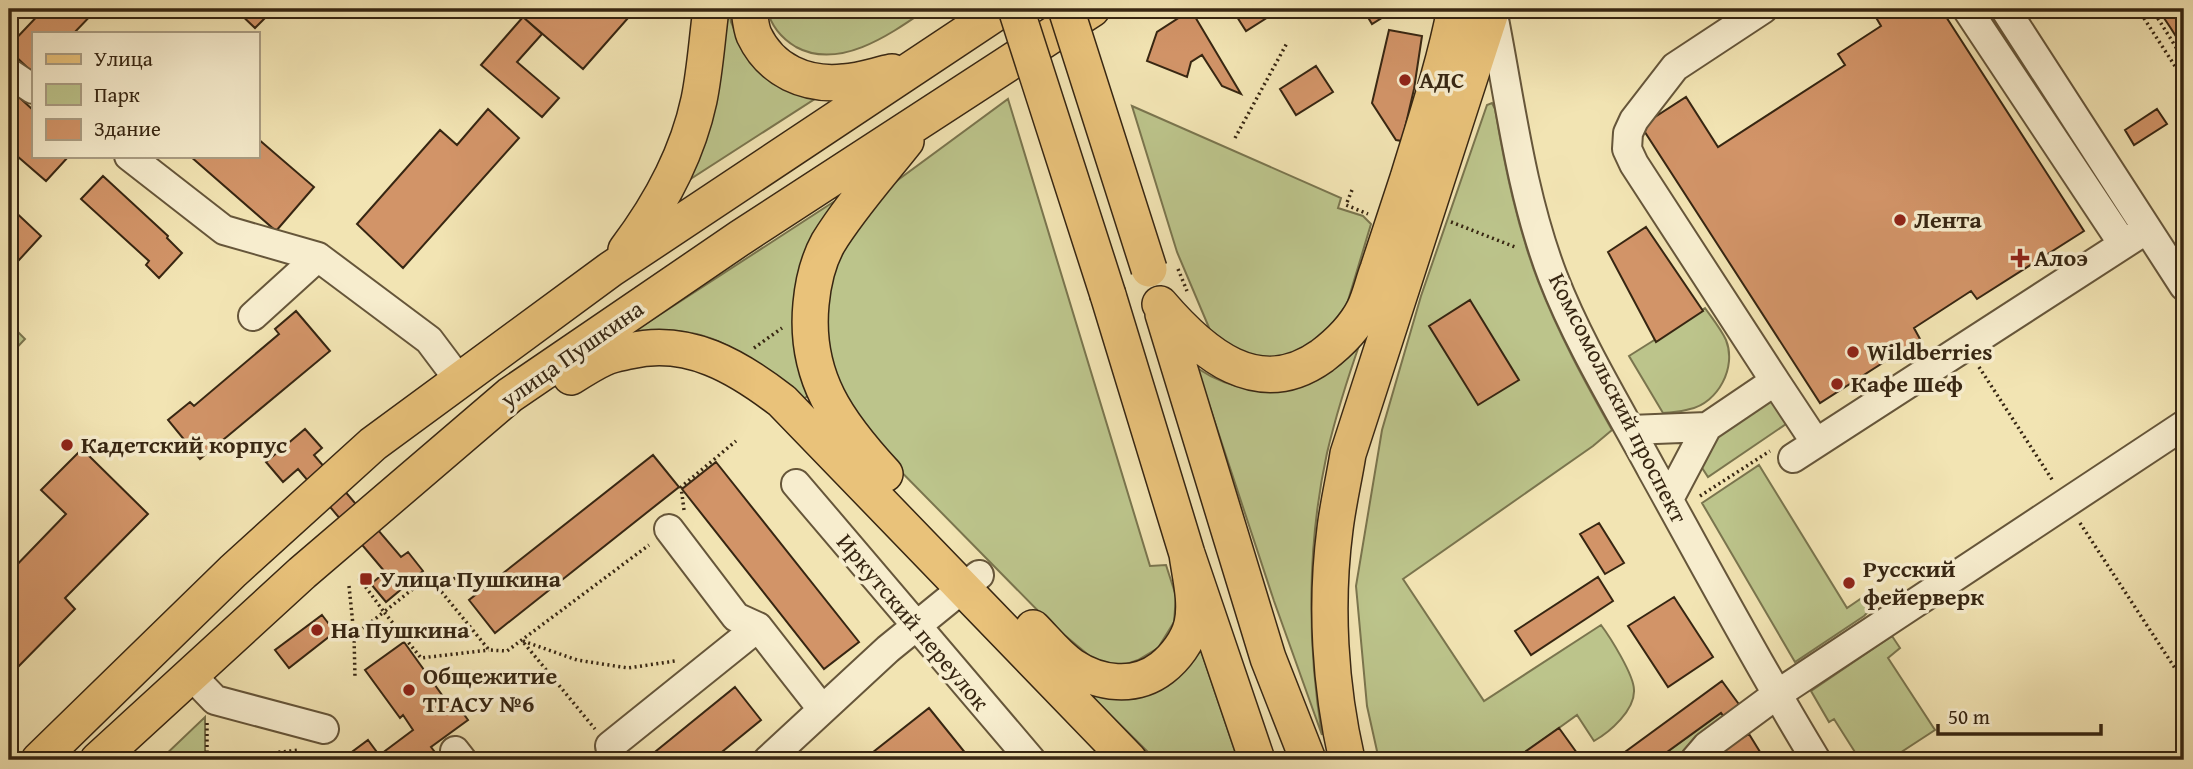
<svg xmlns="http://www.w3.org/2000/svg" width="2193" height="769" font-family="'Gentium Book Plus',serif">
  <style>
    .green { fill: #bcc48b; stroke: #7a754e; stroke-width: 2 }
    .building { fill: #d29468; stroke: #372612; stroke-width: 2 }
    .lines { fill: none; stroke-linecap: round; stroke-linejoin: round }
    .minor-casing { stroke: #66563a; stroke-width: 32 }
    .major-casing { stroke: #372612; stroke-width: 38 }
    .path { stroke: #372612; stroke-width: 3.5; stroke-dasharray: 2 3.5; stroke-linecap: butt }
    .minor { stroke: #f7edce; stroke-width: 28 }
    .major { stroke: #e9c27a; stroke-width: 35 }
    .major-bridge-casing { stroke: #372612; stroke-width: 38; stroke-linecap: butt }
    .major-bridge { stroke: #e9c27a; stroke-width: 35 }
    .poi-dot { fill: #8f2418; stroke: #f7edce; stroke-width: 2.5 }
    .labels { text-anchor: middle; stroke-width: 7; stroke-linejoin: round; paint-order: stroke }
    .poi-label { font-size: 24px; font-weight: bold; fill: #372612; stroke: #f7edce; text-anchor: start }
    .street-label { font-size: 24px; fill: #372612; stroke: #f7edce }
  </style>
  <rect width="100%" height="100%" fill="#f2e4b3"/>
  <filter id="stains"><feTurbulence type="fractalNoise" baseFrequency=".00286" numOctaves="4"/><feColorMatrix values="0 0 0 0 .2 0 0 0 0 .09 0 0 0 0 .02 0 0 0 .5 -.17"/></filter>
  <radialGradient id="worn" r=".72"><stop offset=".6" stop-color="#630" stop-opacity="0"/><stop offset="1" stop-color="#630" stop-opacity=".3"/></radialGradient>
  <path class="green" d="M725 9H729L731 22 743 50 824 93 675 189Z
    M767 9H927C892 33 840 71 796 47 781 38 771 26 767 9Z
    M1008 99 1150 566 1166 565 1176 596 1174 622 1158 648 1138 660 1118 667 1092 658 1050 623 868 438 850 414 833 364 824 323 825 280 845 238 887 188Z
    M1492 103 1495 109C1505 168 1517 226 1538 281 1558 333 1585 382 1612 430L1593 446 1403 579 1484 701 1601 625C1610 637 1634 675 1634 690 1635 710 1610 732 1594 741L1577 715 1520 756 1522 760H1379L1367 706 1356 586 1382 430 1421 296 1487 105Z
    M1132 106 1341 198 1338 208 1363 216 1371 224 1347 304 1326 332 1300 351 1275 358H1255L1233 348 1210 330 1177 252Z
    M838 199 812 393 802 400C774 374 729 339 691 333 671 329 650 332 630 334Z
    M1705 308C1712 318 1721 329 1726 340 1737 367 1718 403 1690 409 1681 412 1672 412 1663 413L1629 356Z
    M9 323 25 339 9 356Z
    M1361 340C1348 377 1336 415 1327 453 1307 545 1307 643 1322 735L1274 601 1197 368C1228 389 1276 400 1310 381 1328 371 1345 353 1361 340Z
    M1770 395 1789 422 1708 477 1695 457 1699 451Z
    M1759 465 1847 608 1866 595 1870 600 1871 609 1864 616 1795 662 1702 503Z
    M1892 636 1900 648 1888 658 1935 730 1889 760H1860L1834 719 1829 722 1811 691Z
    M1197 639 1238 760H1156L1079 684Z
    M1721 713 1730 725 1689 760H1656Z
    M205 717V760H160Z"/>
  <path class="building" d="M44 9H97L74 33H33V73L9 50V46Z
    M235 9H274L255 28Z
    M531 9H636L583 69 523 17Z
    M1232 9H1281L1246 31Z
    M1363 9H1396L1372 24Z
    M1871 9H1941L2084 231 1977 299 1971 291 1914 328 1920 339 1820 403 1641 126 1686 97 1718 147 1845 65 1838 54 1881 26Z
    M2158 9H2184V49L2170 27Z
    M1191 10 1241 94 1222 86 1202 55 1191 62 1187 77 1147 61 1157 32Z
    M523 17 542 34 517 62 559 98 542 117 481 65Z
    M1389 30 1422 36 1414 89 1402 141 1396 140 1372 103Z
    M1316 66 1333 92 1296 115 1280 89Z
    M9 88 33 110V156H69L46 181 9 149Z
    M488 109 519 138 403 268 357 224 440 130 457 145Z
    M2157 109 2167 124 2134 145 2125 130Z
    M257 138 314 187 276 231 190 156H257Z
    M103 176 168 236 167 238 182 253 159 278 146 265 149 261 81 199Z
    M9 206 41 236 9 271Z
    M1646 227 1703 311 1656 342 1608 252Z
    M1470 300 1519 380 1478 405 1429 326Z
    M296 311 330 351 200 459 168 420 190 402 194 406 279 334 275 329Z
    M305 429 322 448 314 455 401 557 408 552 423 571 386 602 371 584 385 572 298 469 283 482 266 462Z
    M82 449 148 514 65 598 75 609 13 672 9 668V573L66 514 41 490Z
    M653 455 679 487 495 633 469 600Z
    M716 462 859 642 824 669 682 489Z
    M1599 523 1624 563 1605 574 1580 534Z
    M1598 577 1613 601 1531 655 1515 631Z
    M1674 597 1713 657 1668 687 1628 626Z
    M322 615 335 632 289 668 275 650Z
    M404 642 455 713 460 709 468 720 431 747 441 760H379L377 757 413 730 403 715 400 718 365 670Z
    M1722 681 1746 714 1730 725 1721 713 1656 760H1614Z
    M735 687 761 720 712 760H645Z
    M929 708 971 760H863Z
    M1559 728 1582 760H1522L1519 756Z
    M1749 734 1765 760H1705Z
    M368 740 379 755 377 757 379 760H341Z"/>
  <g class="lines">
    <defs>
      <path id="minor" d="M1492 9C1510 99 1520 191 1553 277 1579 344 1618 407 1652 470 1706 567 1758 665 1816 760
        M1967 9 2123 244
        M2005 9 2184 286
        M9 73 33 89
        M129 156 224 230 318 257 429 340 459 380
        M253 316 318 257
        M1775 381 1816 443
        M1630 430 1707 427
        M1793 458 2147 229
        M796 484 1031 760
        M1669 499 1707 427 1775 381 1634 164 1627 149 1628 133 1634 120 1675 67 1763 9
        M669 529 736 617 758 627 822 709
        M191 675 215 700 324 729
        M610 746 758 627
        M455 751 462 760
        M768 760 888 649 979 575
        M1695 760 1707 746 1776 695 2184 425"/>
      <path id="major" d="M749 9C750 17 751 28 754 35 771 71 806 86 844 82 860 81 877 75 892 72
        M626 250C660 205 687 156 699 100 705 71 707 39 711 9
        M1108 295 1187 554 1257 760
        M1160 304C1202 353 1258 402 1322 356 1339 343 1354 329 1364 309 1370 297 1373 282 1378 269 1388 239 1398 208 1408 178 1425 122 1444 66 1455 9
        M1163 314 1268 658 1308 760
        M571 377C582 370 593 363 604 358 612 354 621 353 630 351 688 337 738 367 782 401L1129 760
        M885 474C838 423 804 377 811 304 813 282 817 263 828 243 850 207 880 174 906 141
        M1033 628C1045 640 1057 656 1072 666 1099 684 1135 689 1162 668 1175 658 1188 641 1192 624 1197 602 1190 576 1187 554
        M39 760 233 571 373 444 611 269 1002 9
        M98 760 302 573 510 395 740 238 1092 9
        M1347 760C1330 686 1325 605 1335 529 1338 504 1344 479 1348 454L1492 9"/>
    </defs>
    <use href="#minor" class="minor-casing"/>
    <use href="#major" class="major-casing"/>
    <path class="path" d="M2138 9 2184 80
      M2152 9 2184 60
      M1235 138 1287 43
      M1352 190 1346 205 1368 214
      M1451 222 1515 247
      M1178 269 1187 291
      M754 348 782 328
      M1979 367 2053 481
      M1700 496 1770 451
      M684 510 681 487 736 441
      M2080 523 2184 682
      M464 571 440 590 489 650 507 651 649 545
      M359 578 384 612 429 576 440 590
      M349 586 354 635 355 678
      M354 635 384 612 421 658 489 650
      M523 641 577 660 628 668 675 661
      M524 643 595 729
      M207 723V760
      M247 760 255 755 299 750"/>
    <use href="#minor" class="minor"/>
    <use href="#major" class="major"/>
    <defs>
      <path id="major-bridge" d="M1016 9 1108 295
        M1066 9 1149 269"/>
    </defs>
    <use href="#major-bridge" class="major-bridge-casing"/>
    <use href="#major-bridge" class="major-bridge"/>
  </g>
  <g class="poi-dot">
    <circle cx="1405" cy="80" r="7"/>
    <circle cx="1900" cy="220" r="7"/>
    <path d="M2016.5 247.5h7v7h7v7h-7v7h-7v-7h-7v-7h7z"/>
    <circle cx="1853" cy="352" r="7"/>
    <circle cx="1837" cy="384" r="7"/>
    <circle cx="67" cy="445" r="7"/>
    <rect x="359" y="572" width="14" height="14" rx="3.5"/>
    <circle cx="1849" cy="583" r="7"/>
    <circle cx="317" cy="630" r="7"/>
    <circle cx="409" cy="690" r="7"/>
  </g>
  <g class="labels">
    <g class="poi-label">
      <text x="1419" y="88">АДС</text>
      <text x="1914" y="228">Лента</text>
      <text x="2034" y="266">Алоэ</text>
      <text x="1867" y="360">Wildberries</text>
      <text x="1851" y="392">Кафе Шеф</text>
      <text x="81" y="453">Кадетский корпус</text>
      <text x="1863" y="577">Русский<tspan x="1863" dy="28">фейерверк</tspan></text>
      <text x="380" y="587">Улица Пушкина</text>
      <text x="331" y="638">На Пушкина</text>
      <text x="423" y="684">Общежитие<tspan x="423" dy="28">ТГАСУ №6</tspan></text>
    </g>
    <g class="street-label">
      <text transform="translate(572 354) rotate(-35)" y="8">улица Пушкина</text>
      <text transform="translate(1618 398) rotate(63)" y="8">Комсомольский проспект</text>
      <text transform="translate(913 622) rotate(50)" y="8">Иркутский переулок</text>
    </g>
  </g>
  <rect width="2193" height="769" fill="none" stroke="#f2e4b3" stroke-width="35"/>
  <rect x="10" y="10" width="2172" height="748" fill="none" stroke="#372612" stroke-width="3.5"/>
  <rect x="18" y="18" width="2158" height="734" fill="none" stroke="#372612" stroke-width="2"/>
  <rect x="32" y="32" width="228" height="126" fill="#f7edce" stroke="#aa9d83" stroke-width="2"/>
  <rect x="46" y="54" width="35" height="10" fill="#e9c27a" stroke="#aa9d83" stroke-width="2"/>
  <text x="94" y="66" font-size="21" fill="#372612">Улица</text>
  <rect x="46" y="84" width="35" height="21" fill="#bcc48b" stroke="#aa9d83" stroke-width="2"/>
  <text x="94" y="102" font-size="21" fill="#372612">Парк</text>
  <rect x="46" y="119" width="35" height="21" fill="#d29468" stroke="#aa9d83" stroke-width="2"/>
  <text x="94" y="136" font-size="21" fill="#372612">Здание</text>
  <path d="M1938 724v10h163v-10" fill="none" stroke="#372612" stroke-width="3.5"/>
  <text x="1948" y="724" font-size="21" fill="#372612" stroke="#f7edce" stroke-width="5" paint-order="stroke">50 m</text>
  <rect width="100%" height="100%" filter="url(#stains)"/>
  <rect width="100%" height="100%" fill="url(#worn)"/>
</svg>
